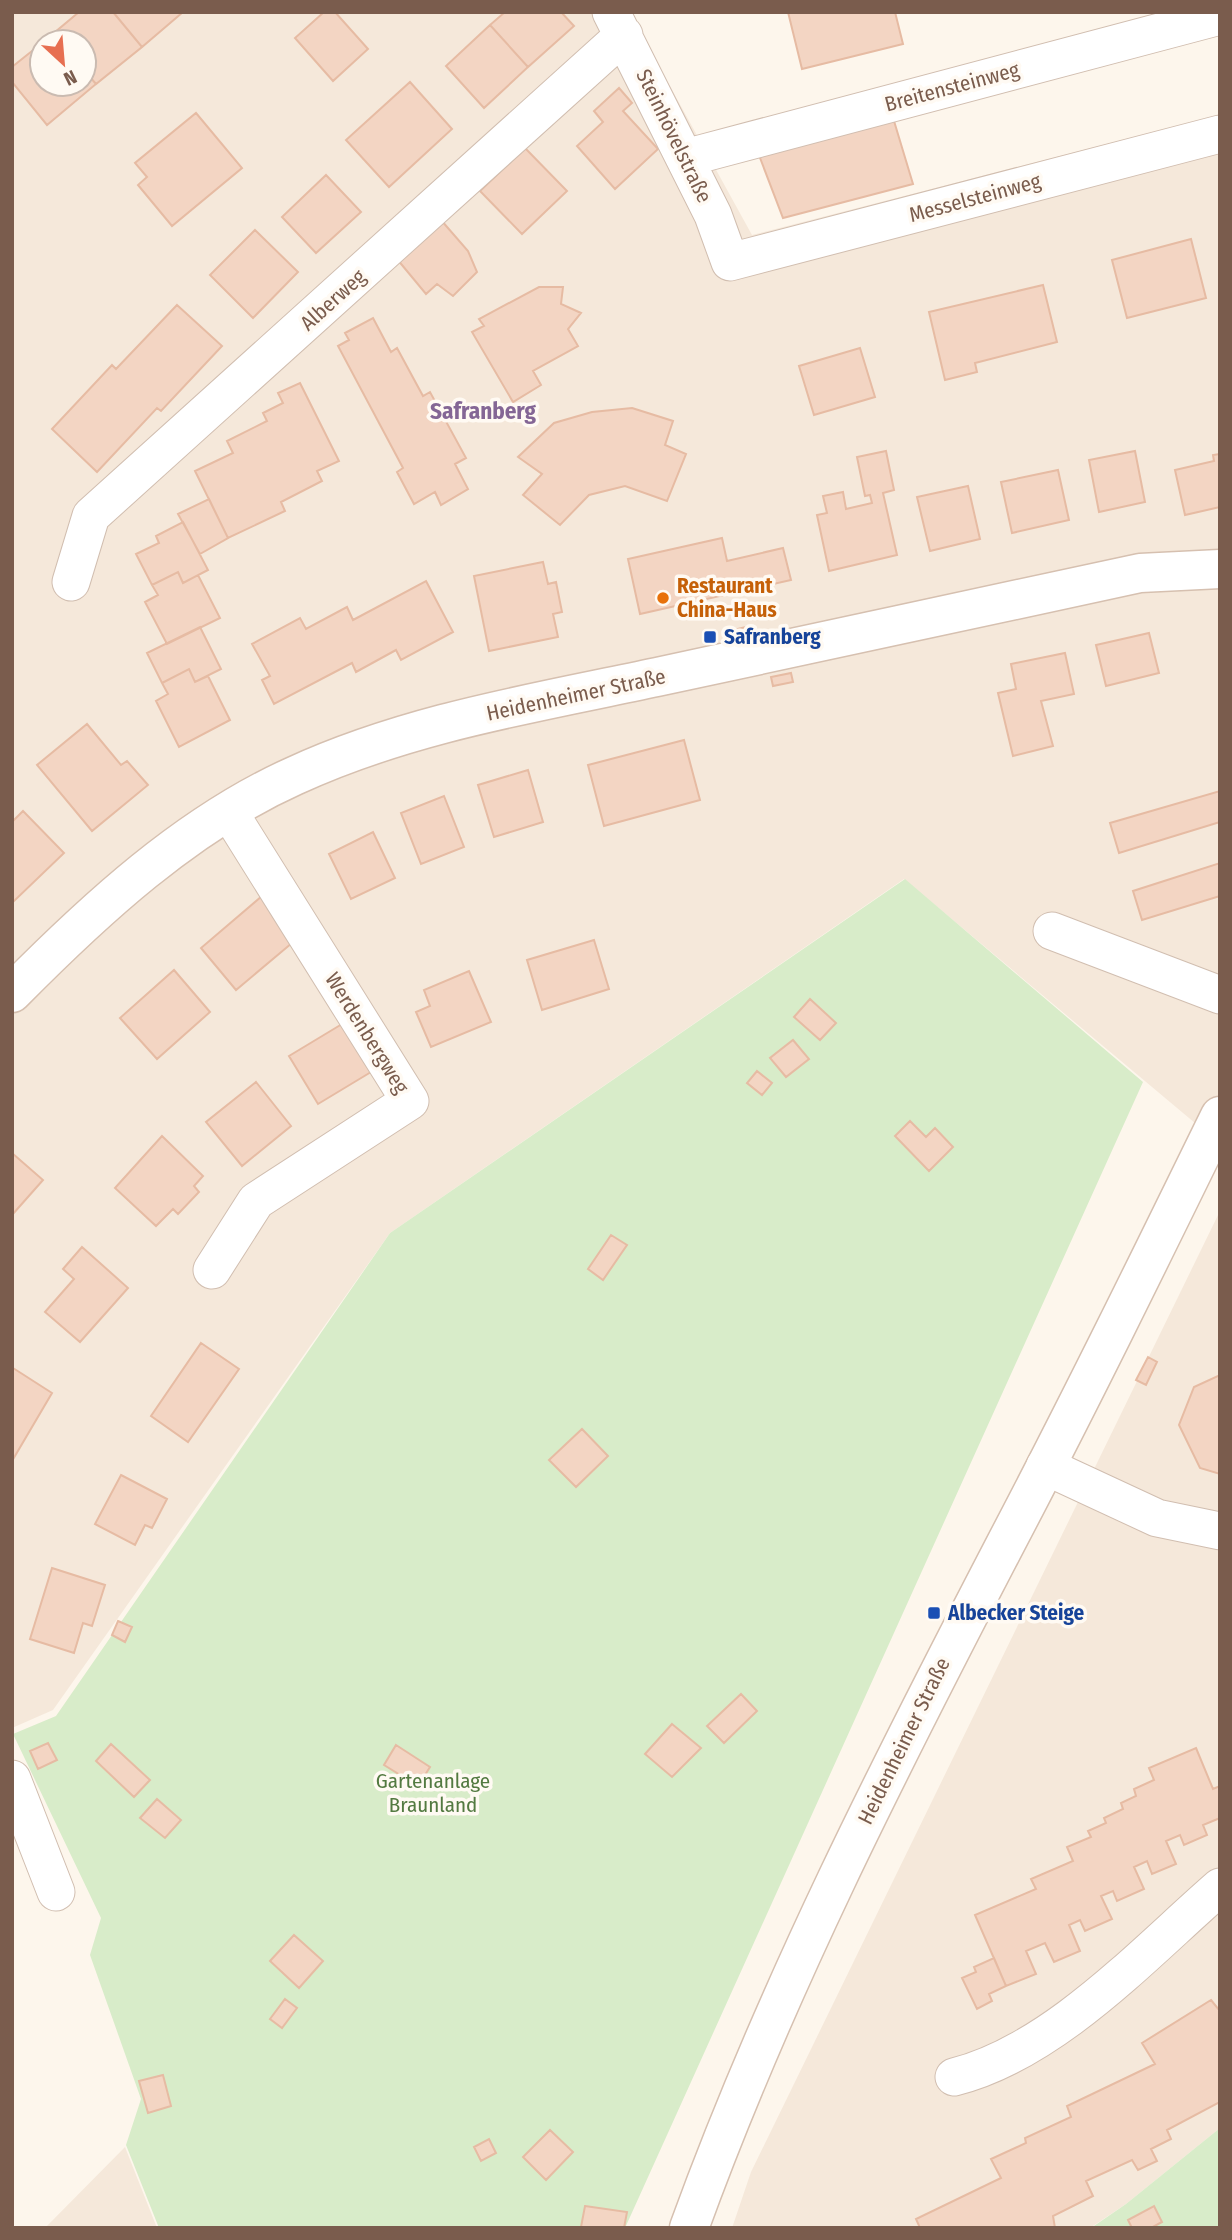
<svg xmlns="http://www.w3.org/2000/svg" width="1232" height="2240" font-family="'Fira Sans Condensed',sans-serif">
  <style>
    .residential { fill: #f5e8da; fill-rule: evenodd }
    .green { fill: #d8ecc9 }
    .building { fill: #f3d5c3; stroke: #e6bba3; stroke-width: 2 }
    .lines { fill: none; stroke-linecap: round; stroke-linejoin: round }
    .minor-casing { stroke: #d1beb0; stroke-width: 39 }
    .secondary-casing { stroke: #d6c0b0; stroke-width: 41 }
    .minor { stroke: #fff; stroke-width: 37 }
    .secondary { stroke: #fff; stroke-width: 38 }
    .food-dot { fill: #e8710a; stroke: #fffaf3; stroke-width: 2.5 }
    .transit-dot { fill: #1a4fb4; stroke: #fffaf3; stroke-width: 2.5 }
    .labels { text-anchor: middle; stroke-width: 7; stroke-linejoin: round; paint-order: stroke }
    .street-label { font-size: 21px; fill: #7a5c4d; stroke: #fffaf3 }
    .food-label { font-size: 21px; font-weight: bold; fill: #c56008; stroke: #fffaf3; text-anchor: start }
    .transit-label { font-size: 21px; font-weight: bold; fill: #164399; stroke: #fffaf3; text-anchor: start }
    .park-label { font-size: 21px; fill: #537a41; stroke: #fffaf3 }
    .neighbourhood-label { font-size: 23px; font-weight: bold; fill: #846695; stroke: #fffaf3 }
  </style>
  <rect width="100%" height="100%" fill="#fdf6ec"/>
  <path class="residential" d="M12 12H629L752 235 1220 115V1144L904 879 390 1233 53 1710 12 1728ZM42 42H84V84H42Z
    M1220 1211V2128L1126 2204 1090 2228H732L751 2172Z
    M125 2147 157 2228H45Z"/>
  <path class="green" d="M905 879 1143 1082 625 2228H159L126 2145 141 2099 90 1955 101 1918 13 1734 56 1716 390 1233Z
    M1220 2128V2228H1091L1126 2204Z"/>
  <path class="building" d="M79 12H113L142 47 96 84 84 70V42H61L54 33Z
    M113 12H183L142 47Z
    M324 12H335L368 49 333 81 295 38Z
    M505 12H561L574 26 528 67 490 25Z
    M788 12H895L903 44 802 69Z
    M490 25 528 67 484 108 446 66Z
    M54 33 61 42H43Z
    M42 43V84H84V70L96 84 47 125 12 82V67Z
    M410 82 452 129 389 187 346 140Z
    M619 88 632 103 623 111 658 149 615 189 577 146 603 122 594 111Z
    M891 111 913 184 783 218 757 150Z
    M196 113 242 168 172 226 138 185 147 177 135 163Z
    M525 148 567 191 522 234 480 191Z
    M326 175 361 212 316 253 282 217Z
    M441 220 468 251 477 272 453 296 437 284 426 294 397 259Z
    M255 230 298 272 253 318 210 275Z
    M1191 239 1206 298 1127 318 1112 260Z
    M1043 285 1057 342 975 363 977 372 945 380 929 312Z
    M539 287H563L561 304 581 313 568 329 578 346 533 371 541 385 513 402 472 332 484 326 479 319Z
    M177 305 222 346 161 411 157 408 97 472 52 429 112 365 116 369Z
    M373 318 391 352 397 348 423 396 430 392 466 458 455 464 468 489 441 505 435 492 414 504 397 472 403 468 338 346 349 340 345 333Z
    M860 348 875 397 814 415 799 366Z
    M300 383 339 461 317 471 322 481 281 502 285 511 228 538 195 471 233 453 227 441 267 421 263 413 283 403 278 393Z
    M632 408 673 421 665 445 686 454 667 501 625 486 589 495 560 525 523 495 542 474 518 457 554 423 592 412Z
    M886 451 894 490 883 493 897 555 829 571 817 515 827 513 823 496 843 492 846 509 872 503 870 495 865 496 857 457Z
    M1135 451 1145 502 1099 512 1089 460Z
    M1220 454V507L1185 515 1175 470 1214 461 1213 455Z
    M1058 470 1069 520 1012 533 1001 482Z
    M968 486 980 539 930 551 917 497Z
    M209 499 228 538 200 554 178 514Z
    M183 522 208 570 183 583 178 572 152 585 136 554 159 543 156 536Z
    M722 538 727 561 783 548 791 580 640 614 628 559Z
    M543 562 548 584 556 582 562 612 553 614 558 637 489 651 474 576Z
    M178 572 183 583 198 575 220 618 167 644 145 602 158 595 152 585Z
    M426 581 453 632 401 660 396 650 356 672 352 663 274 704 262 680 270 676 252 644 300 618 306 629 347 607 353 620Z
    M200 627 221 669 195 682 189 669 162 683 147 653Z
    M746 627 747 636 727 640 725 632Z
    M1149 633 1159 673 1106 686 1096 645Z
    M1065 653 1074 694 1041 701 1053 746 1013 756 998 693 1016 689 1011 664Z
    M189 669 195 682 208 676 230 720 179 747 156 701 168 694 162 683Z
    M791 673 793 682 773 686 771 677Z
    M87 724 121 765 127 761 148 785 92 831 37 765Z
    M684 740 700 800 604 826 588 765Z
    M528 770 543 822 494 837 478 785Z
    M1220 791V822L1119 853 1110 823Z
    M444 796 464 847 421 864 401 813Z
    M23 811 64 853 12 903V822Z
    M373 832 395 878 351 899 329 854Z
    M1220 863V896L1142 920 1133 891Z
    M262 896 298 938 236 990 201 948Z
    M594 940 609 989 542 1010 527 960Z
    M174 970 210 1012 157 1059 120 1018Z
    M469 971 491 1022 431 1047 416 1012 430 1006 424 990Z
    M810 999 836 1023 820 1040 794 1017Z
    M347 1021 376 1069 318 1104 289 1056Z
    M793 1040 809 1059 786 1077 770 1058Z
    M757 1071 772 1083 762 1095 747 1083Z
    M256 1082 291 1126 242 1166 206 1122Z
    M910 1121 926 1137 935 1128 953 1147 929 1171 895 1136Z
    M162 1136 203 1176 194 1186 199 1192 178 1214 173 1209 156 1226 115 1188Z
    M12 1153 43 1180 12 1215Z
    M611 1235 627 1245 603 1280 588 1269Z
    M82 1247 128 1288 80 1342 45 1312 74 1279 63 1269Z
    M201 1343 239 1369 188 1442 151 1416Z
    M1148 1357 1157 1362 1146 1385 1136 1380Z
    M13 1368 52 1393 12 1461V1370Z
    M1220 1375V1474L1200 1468 1179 1425 1194 1387Z
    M582 1429 608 1456 576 1487 549 1460Z
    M121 1475 167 1499 152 1528 145 1525 135 1545 95 1524Z
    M52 1568 105 1585 92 1626 83 1623 74 1653 30 1639Z
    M118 1621 132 1627 125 1642 112 1635Z
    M741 1694 757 1711 724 1743 707 1726Z
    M672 1724 701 1748 672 1777 645 1754Z
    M48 1743 57 1760 38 1769 30 1751Z
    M111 1744 150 1780 134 1797 96 1761Z
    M396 1745 430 1767 418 1786 384 1765Z
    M1196 1748 1213 1789 1220 1786V1818L1203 1825 1207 1835 1184 1845 1180 1835 1166 1841 1176 1864 1152 1874 1147 1861 1134 1867 1144 1889 1117 1901 1113 1891 1101 1896 1112 1919 1085 1931 1080 1920 1069 1925 1080 1951 1054 1962 1045 1943 1026 1951 1036 1974 1006 1986 975 1915 1036 1889 1031 1879 1073 1861 1067 1847 1091 1837 1088 1831 1106 1823 1104 1818 1123 1809 1121 1803 1136 1796 1134 1789 1154 1780 1149 1768Z
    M157 1799 181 1820 165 1838 140 1818Z
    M294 1935 323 1961 299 1988 270 1961Z
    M994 1958 1006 1986 989 1994 992 2001 977 2009 962 1978 976 1972 974 1967Z
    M285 1999 297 2008 282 2028 270 2019Z
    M1211 2000 1220 2011V2102L1167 2130 1171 2139 1151 2149 1157 2161 1138 2170 1132 2160 1086 2181 1093 2196 1053 2216 1055 2228H920L916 2219 1001 2178 991 2159 1026 2143 1025 2138 1071 2117 1067 2106 1155 2064 1142 2043Z
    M163 2075 171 2106 148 2113 139 2081Z
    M550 2130 573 2152 546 2180 523 2157Z
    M489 2139 496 2153 481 2161 474 2147Z
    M585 2206 627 2212 624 2228 581 2227Z
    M1154 2206 1162 2222 1151 2228H1132L1128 2220Z"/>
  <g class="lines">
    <defs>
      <path id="minor" d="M611 12 713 215 730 262 1220 134
        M685 158 1220 16
        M71 582 91 516 624 35
        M1052 931 1220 995
        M212 1270 256 1201 410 1101 229 812
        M1045 1466 1157 1518 1220 1531
        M12 1779 56 1892
        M954 2077C1054 2052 1144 1953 1220 1887"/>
      <path id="secondary" d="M12 993C94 910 187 824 294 776 409 723 535 703 657 677 818 643 979 607 1140 573L1220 569
        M689 2228C775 1991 890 1766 1006 1543 1080 1402 1150 1259 1220 1116"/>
    </defs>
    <use href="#minor" class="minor-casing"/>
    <use href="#secondary" class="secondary-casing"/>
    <use href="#minor" class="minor"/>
    <use href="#secondary" class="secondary"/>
  </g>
  <circle class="food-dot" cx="663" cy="598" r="7"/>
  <g class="transit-dot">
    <rect x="703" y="630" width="14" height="14" rx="3.5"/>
    <rect x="927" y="1606" width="14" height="14" rx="3.5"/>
  </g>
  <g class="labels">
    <g class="street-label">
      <text transform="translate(952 87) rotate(-15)" y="7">Breitensteinweg</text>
      <text transform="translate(674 136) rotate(64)" y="7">Steinhövelstraße</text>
      <text transform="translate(975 198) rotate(-15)" y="7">Messelsteinweg</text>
      <text transform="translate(333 300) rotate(-42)" y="7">Alberweg</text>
      <text transform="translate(576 695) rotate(-12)" y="7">Heidenheimer Straße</text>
      <text transform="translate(367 1033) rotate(58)" y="7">Werdenbergweg</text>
      <text transform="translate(904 1741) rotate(-64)" y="7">Heidenheimer Straße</text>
    </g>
    <g class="food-label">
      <text x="677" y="593">Restaurant<tspan x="677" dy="24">China-Haus</tspan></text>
    </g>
    <g class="transit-label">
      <text x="724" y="644">Safranberg</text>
      <text x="948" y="1620">Albecker Steige</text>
    </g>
    <g class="park-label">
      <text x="433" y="1788">Gartenanlage<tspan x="433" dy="24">Braunland</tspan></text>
    </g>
    <g class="neighbourhood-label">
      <text x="483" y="419">Safranberg</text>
    </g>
  </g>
  <rect width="1232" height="2240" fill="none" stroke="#7a5c4d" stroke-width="28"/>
  <g transform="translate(63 63) rotate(154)"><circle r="33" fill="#fffaf3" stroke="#cabbb1" stroke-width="2"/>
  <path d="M0-5L12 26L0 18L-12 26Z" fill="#e76f51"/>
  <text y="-10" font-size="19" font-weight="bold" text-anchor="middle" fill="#7a5c4d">N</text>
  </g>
</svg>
